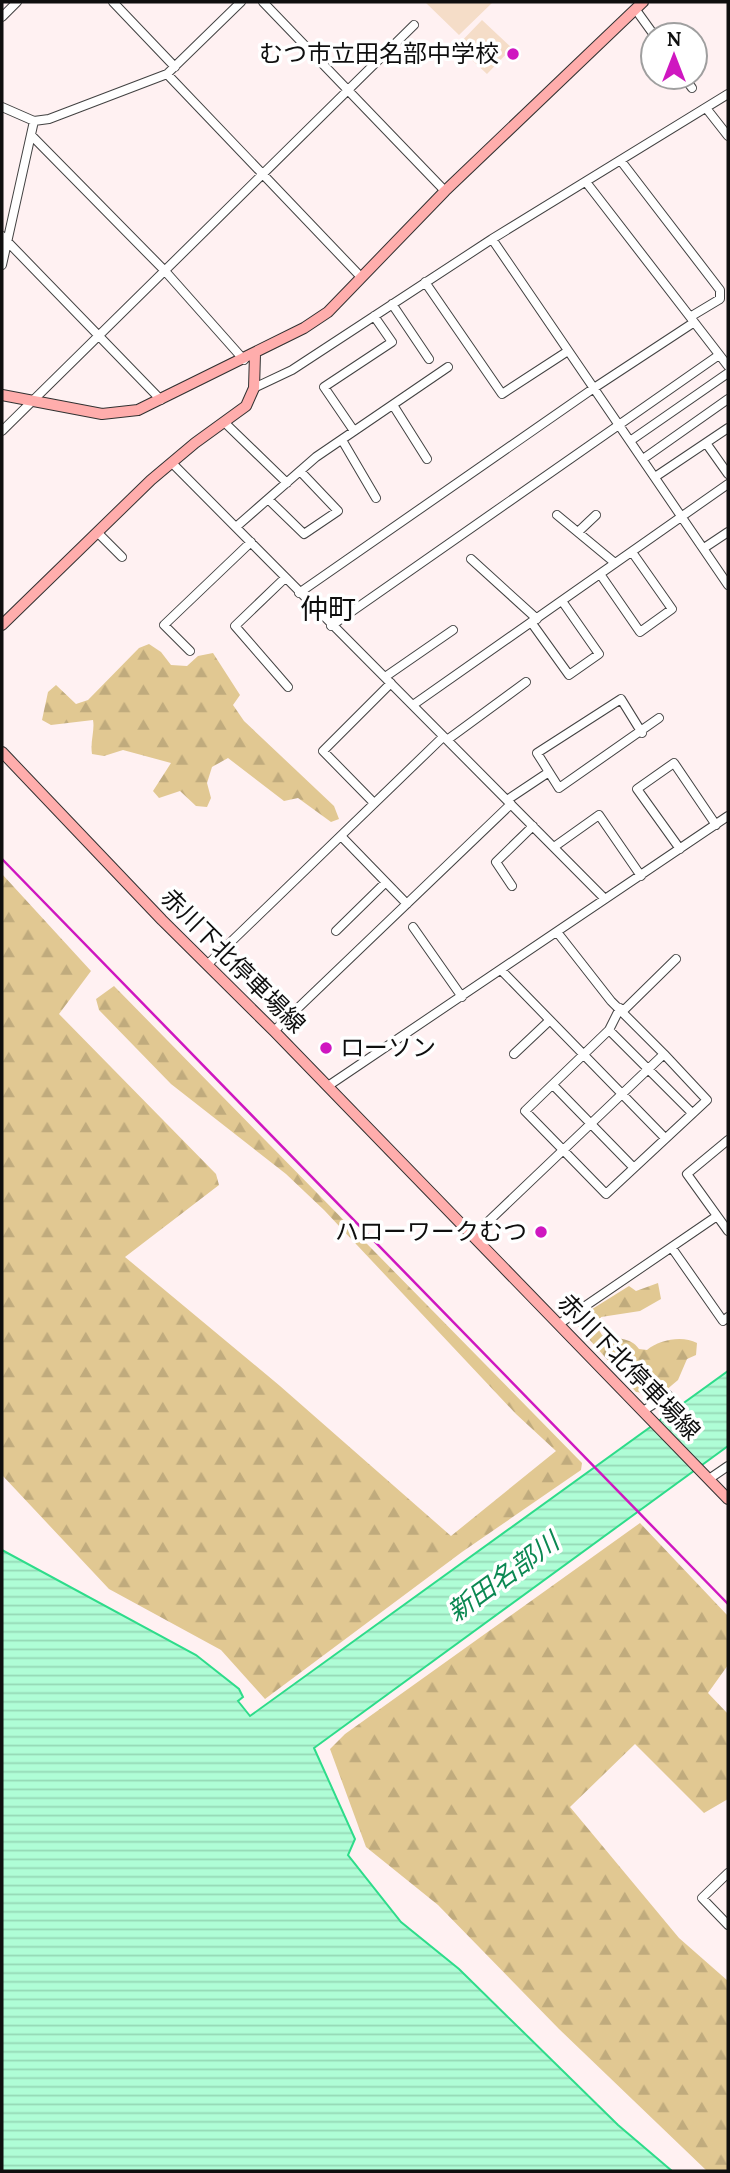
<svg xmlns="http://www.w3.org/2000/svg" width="730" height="2173" font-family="Lora,'Noto Sans JP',serif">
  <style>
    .forest { fill: url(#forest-firs) }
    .pitch { fill: #f5ddc8 }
    .water { fill: url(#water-rules); stroke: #2edc8a; stroke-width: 2 }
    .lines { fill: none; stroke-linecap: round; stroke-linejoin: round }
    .street-casing { stroke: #424242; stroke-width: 10 }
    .secondary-casing { stroke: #313131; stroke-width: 12 }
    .street { stroke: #fff; stroke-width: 8 }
    .secondary { stroke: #ffadac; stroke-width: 10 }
    .rail { stroke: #cf17c0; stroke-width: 2.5 }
    .poi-dot { fill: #cf17c0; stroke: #fff; stroke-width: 2.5 }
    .labels { text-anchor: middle; stroke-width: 7; stroke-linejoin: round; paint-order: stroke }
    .poi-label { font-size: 24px; fill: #0f0f0f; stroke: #fff; text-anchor: end }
    .street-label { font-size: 24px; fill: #0f0f0f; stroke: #fff }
    .water-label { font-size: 26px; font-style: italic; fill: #0b8852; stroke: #fff }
    .quarter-label { font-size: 28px; fill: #0f0f0f; stroke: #fff }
  </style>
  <defs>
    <pattern id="forest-firs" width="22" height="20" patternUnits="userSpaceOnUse" patternTransform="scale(1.75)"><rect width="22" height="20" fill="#e1c892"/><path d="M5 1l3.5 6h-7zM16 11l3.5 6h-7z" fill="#c0ab7d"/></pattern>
    <pattern id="water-rules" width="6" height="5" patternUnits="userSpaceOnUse" patternTransform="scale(1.75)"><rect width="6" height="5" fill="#affdd6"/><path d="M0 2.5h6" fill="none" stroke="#95d8b6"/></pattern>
  </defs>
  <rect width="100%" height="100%" fill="#fff1f2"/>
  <path class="forest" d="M149 644 161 652 171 665 187 666 198 656 213 653 240 695 233 705 244 721 334 806 339 819 331 822 298 798 284 801 228 758 212 767 207 783 211 798 207 807 196 806 180 791 159 798 153 791 171 763 123 750 104 756 92 754C90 742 95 730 93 720L51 725 42 720 48 692 56 685 76 704 88 700 139 648Z
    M2 874 91 971 59 1014 216 1174 219 1185 125 1257 280 1386 451 1536 556 1451 516 1414 324 1210 286 1174 171 1084 99 1010 96 999 114 986 582 1463 581 1470 462 1552 265 1699 221 1650 109 1589 2 1475Z
    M658 1283 661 1299 640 1311 601 1317 597 1327 602 1335C616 1340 630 1336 639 1349L647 1350C659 1340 682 1335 697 1343L696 1355 687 1359 678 1380 665 1391 653 1394 636 1392 573 1321 629 1286 636 1291Z
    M640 1523 728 1616V1665L708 1693 728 1714V1799L704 1813 635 1744 570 1807 679 1938 728 1981V2171H707L559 2029 438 1905 366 1847 330 1749 345 1734Z"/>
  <path class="pitch" d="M425 2H493L459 35Z
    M482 20 512 48 487 74 457 46Z"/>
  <path class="water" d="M728 1371V1446L314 1748 355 1839 348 1855 401 1922 459 1969 618 2125 672 2171H2V1550L196 1655 239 1689 243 1697 238 1701 250 1716Z"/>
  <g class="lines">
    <defs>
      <path id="street" d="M113 2 175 67
        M263 2 445 191
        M636 10 654 35
        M2 17 17 2
        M167 74 360 276
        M684 77 692 88
        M2 107 34 121 49 119 167 74 241 2
        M706 108 728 136
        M32 136 165 271 244 360
        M621 161 720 290V299L690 317
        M586 182 728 366
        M2 236 161 400
        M492 239 728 585
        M2 265 34 121
        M425 282 502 394 568 351
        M392 304 429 359
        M254 388 292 370 492 239 728 94
        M393 405 427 459
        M224 422 287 483
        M2 431 414 25
        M354 431 324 387 392 342 374 316
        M342 440 376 498
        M630 441 728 373
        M706 443 728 474
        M643 459 728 399
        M172 463 605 899
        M655 477 728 428
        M268 499 304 534 338 511 300 471
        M557 515 615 563
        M236 527 316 457 448 367
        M578 532 596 515
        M98 533 122 557
        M704 548 728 532
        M471 559 537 619
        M600 574 640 632 672 609 632 552
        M285 578 235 626 288 687
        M299 593 594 388 693 323
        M531 622 569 675 599 654 562 601
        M331 626 719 355
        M190 651 164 625 251 542
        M385 677 453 630
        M413 705 728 484
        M642 733 621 699 537 753 559 788 659 718
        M447 740 526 682
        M507 800 549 772
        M373 802 323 751 391 683
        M341 836 407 904
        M554 847 599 815 641 876
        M680 849 637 789 674 763 716 825
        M512 886 496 862 533 826
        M413 927 462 997
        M336 931 385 883
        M207 965 443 737
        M502 971 665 1138
        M623 1011 676 959
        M609 1030 620 1008
        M274 1031 511 804
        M514 1054 549 1021
        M664 1054 707 1100 606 1194 525 1111 609 1030 691 1112
        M553 1085 634 1168
        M328 1086 728 816
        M728 1140 687 1174 728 1231
        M473 1236 664 1054 611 1001 557 932
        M672 1248 723 1321 728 1317
        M559 1324 717 1216
        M643 1411 668 1395
        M709 1479 728 1466
        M728 1873 702 1898 728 1925"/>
      <path id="secondary" d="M2 395 102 414 138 410 304 328 328 312 445 191 643 2
        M2 625 151 480 195 443 246 406 254 388 255 354
        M2 752 162 920 274 1031 728 1499"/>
    </defs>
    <use href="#street" class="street-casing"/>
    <use href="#secondary" class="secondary-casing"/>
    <use href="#street" class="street"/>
    <use href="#secondary" class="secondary"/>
    <path class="rail" d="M2 859 728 1604"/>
  </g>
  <g class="poi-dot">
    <circle cx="513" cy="54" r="7"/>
    <circle cx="326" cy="1048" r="7"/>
    <circle cx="541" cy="1232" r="7"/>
  </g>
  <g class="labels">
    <g class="poi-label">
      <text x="499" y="62">むつ市立田名部中学校</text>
      <text x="340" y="1056" text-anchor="start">ローソン</text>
      <text x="527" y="1240">ハローワークむつ</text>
    </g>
    <g class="street-label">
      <text transform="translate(233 961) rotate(45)" y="8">赤川下北停車場線</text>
      <text transform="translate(629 1367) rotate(46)" y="8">赤川下北停車場線</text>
    </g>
    <g class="water-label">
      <text transform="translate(503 1577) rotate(-36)" y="9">新田名部川</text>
    </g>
    <g class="quarter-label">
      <text x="328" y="619">仲町</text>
    </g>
  </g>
  <rect width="730" height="2173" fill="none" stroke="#0f0f0f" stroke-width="7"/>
  <g transform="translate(674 56)"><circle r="33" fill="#ffffff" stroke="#9f9f9f" stroke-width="2"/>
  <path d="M0-5L12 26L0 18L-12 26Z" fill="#cf17c0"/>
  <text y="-10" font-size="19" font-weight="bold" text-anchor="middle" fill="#0f0f0f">N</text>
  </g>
</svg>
